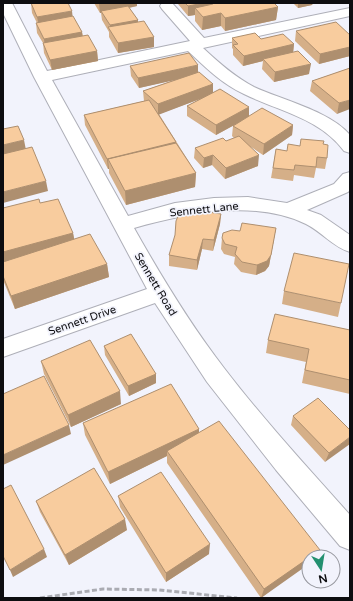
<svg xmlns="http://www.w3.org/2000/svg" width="353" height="601" font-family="'Varela Round',sans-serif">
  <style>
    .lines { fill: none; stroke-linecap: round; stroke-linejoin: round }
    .street-casing { stroke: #aeafb8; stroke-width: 2 }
    .path { stroke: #aaabb2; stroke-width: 3; stroke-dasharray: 5 2.5; stroke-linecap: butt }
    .street { fill: #fff; fill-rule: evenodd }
    .wall { fill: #d5af88 }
    .shaded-wall { fill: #ae8f6f }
    .building { fill: #f8cc9e; stroke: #ae8f6f }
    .labels { text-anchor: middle; stroke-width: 3.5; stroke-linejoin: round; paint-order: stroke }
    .street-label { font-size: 11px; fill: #0d0d10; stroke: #f2f3fc }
  </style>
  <rect width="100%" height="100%" fill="#f2f3fc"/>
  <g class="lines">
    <defs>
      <path id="street" d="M3 3H12L47 71 190 41 162 9 160 6 162 3H172L204 38 350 8V16L203 48C219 63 235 77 254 87 282 100 330 111 350 135V153L344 151C320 118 278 111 244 94 222 84 205 67 188 51L52 80 128 216 175 203 214 198 248 197 287 203 334 184 343 174 350 172V190L348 192 307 210 321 215 350 235V252C333 247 322 232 306 224 254 199 187 213 134 228 161 276 190 324 224 368 263 419 307 467 350 515V550L340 546 276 470 207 382 155 303 3 357V339L147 289 34 77 3 13Z"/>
    </defs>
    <use href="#street" class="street-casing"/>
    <path class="path" d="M40 598 103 589 159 590 237 598"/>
    <use href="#street" class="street"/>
  </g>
  <path class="wall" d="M31 3 72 16 82 32 83 36 97 51 98 61 52 70 44 53 43 43 37 33 36 23H37L32 13Z
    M94 3H137V6L129 8 138 20V22L154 37V47L118 53 109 37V32L102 20 101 13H100Z
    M178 3H278L274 4 278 7 276 20 225 31 221 26 202 30 195 21V15L188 16 178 4Z
    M293 3H313L312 5 298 8Z
    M296 31 350 35V56L319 64 295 41Z
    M232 38 261 39 294 44 293 52 309 74 274 82 262 69 263 61 243 66 233 55V49L232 48Z
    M130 66 198 72 213 84V92L249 116 293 125 292 135 263 155 251 147 258 166 225 179 212 165 203 168 194 158 195 148 226 141 234 138 232 136 233 126 238 123 216 135 187 116V106L200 99 159 114 196 173 195 187 126 205 109 173V169H108L85 125 84 115 144 101 143 91 177 79 139 88 131 76Z
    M350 68 337 114 310 91 312 81Z
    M323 144 327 158 325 169 316 168 314 178 294 175 293 181 271 178 276 149 287 151 299 146Z
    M40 203 73 233 74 239 107 264 109 277 15 309 3 280V208Z
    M221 214 220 224 213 251 202 249 197 270 169 266V255Z
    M276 228 269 266 265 271 256 275 241 272 234 264 235 257 224 254 221 249 222 238 240 231Z
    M284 291 341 303 338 317 282 304Z
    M350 330V394L302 383 306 362 266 353 268 340Z
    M104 346 156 374V383L129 396 105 355Z
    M41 361 121 404 71 427 44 374Z
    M293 416 350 430 325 462 291 425Z
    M83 423 199 429V433L320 550 261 598 167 463V456L110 484 85 435Z
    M118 496 209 554 166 582 120 507Z
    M36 501 127 530 69 565 40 512Z"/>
  <path class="shaded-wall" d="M99 3H137V6L102 13 101 11V13H100Z
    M204 3H212V11L195 8V15L188 16V6Z
    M298 3H313L312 5 298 8Z
    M278 7 276 20 225 31V18Z
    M72 11 73 20 39 26 37 17Z
    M221 13V26L202 30 203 17Z
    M138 20V30H110V25Z
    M82 32 83 42 45 49 44 39Z
    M154 37V47L118 53V43Z
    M294 44 293 54 263 59V61L243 66 244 56Z
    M350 47V56L319 64 320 54Z
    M97 51 98 61 52 70 50 60Z
    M311 64 309 74 274 82 275 72Z
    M198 65V75L139 88 138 78Z
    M213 84V94L158 115V104Z
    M350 100V109L337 114 339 103Z
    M249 107V117L216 135V125Z
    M293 125 292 135 263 155 264 144Z
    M24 140 26 150 3 156V145Z
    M176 142V152L108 159 109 169H108L107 159Z
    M213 155 212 165 203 168 204 158Z
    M259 155 258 166 225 179 226 168Z
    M196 173 195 187 126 205 125 191Z
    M46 181 48 191 3 203V192Z
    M221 214 220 224 213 251 214 240Z
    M276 228 269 266 265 271 256 275 257 265Z
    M73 233 75 243 3 263V252Z
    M203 239 202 249 197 270V260Z
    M107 264 109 277 15 309 11 296Z
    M156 374V383L129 396 128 386Z
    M120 391 121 404 71 427 68 415Z
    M69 425 71 434 3 465V455Z
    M199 429V441L167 451V456L110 484 108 472Z
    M350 437V444L325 462 329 453Z
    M125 519 127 530 69 565 65 555Z
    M210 544 209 554 166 582V573Z
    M44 549 47 557 13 577 10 570Z
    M320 550 317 557H310Z
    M309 557V564L261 598 264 589Z"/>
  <path class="building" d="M31 3H68L72 11 37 17Z
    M185 3H204L188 6Z
    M212 3H274L278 7 225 18 221 13 203 17 195 8 213 4Z
    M128 6 138 20 110 25 101 11Z
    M73 16 82 32 44 39 36 23Z
    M144 21 154 37 118 43 108 27Z
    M336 22 350 35V47L320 54 296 31Z
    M255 33 261 39 283 34 294 44 244 56 233 45 238 44 232 38Z
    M88 35 97 51 50 60 43 43Z
    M298 51 311 64 275 72 263 59Z
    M189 53 198 65 138 78 130 66Z
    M350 68V100L339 103 312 81Z
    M199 72 213 84 158 104 143 91Z
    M220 89 249 107 216 125 187 106Z
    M149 100 176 142 107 159 84 115Z
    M262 108 293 125 264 144 233 126Z
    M18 126 24 140 3 145V129Z
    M239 136 259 155 226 168 213 155 204 158 195 148 223 138 226 141Z
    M301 139 324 141 323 144 328 145 327 158 317 157 316 167 295 165 294 170 273 168 276 149 287 151 288 144 300 146Z
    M176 143 196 173 125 191 108 159Z
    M32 147 46 181 3 192V154Z
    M39 199 40 203 58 199 73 233 3 252V208Z
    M202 211 221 214 214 240 203 239 197 260 169 255 175 235 176 221 179 214Z
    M242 223 276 228 271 255 267 261 257 265 242 262 235 254 237 247 225 244 222 238 223 233 232 230 240 231Z
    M90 234 107 264 11 296 3 276V262Z
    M294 253 349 264 341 303 284 291Z
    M275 314 350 330V380L305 370 309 349 268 340Z
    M131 334 156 374 128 386 104 346Z
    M90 340 120 391 68 415 41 361Z
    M44 376 69 425 3 455V394Z
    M171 384 199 429 108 472 83 423Z
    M318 398 350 430V437L329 453 293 416Z
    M219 421 320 550 264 589 167 451Z
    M94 468 125 519 65 555 36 501Z
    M161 472 210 544 166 573 118 496Z
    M11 485 44 549 10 570 3 556V489Z"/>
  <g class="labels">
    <g class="street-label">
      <text transform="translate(204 209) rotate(-6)" y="4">Sennett Lane</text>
      <text transform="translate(156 284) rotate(59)" y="4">Sennett Road</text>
      <text transform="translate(82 320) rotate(-19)" y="4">Sennett Drive</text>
    </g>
  </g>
  <rect width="353" height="601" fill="none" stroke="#0d0d10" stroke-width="8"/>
  <g transform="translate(321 569) rotate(168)"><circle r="19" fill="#f2f3fc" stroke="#96979e"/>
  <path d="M0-3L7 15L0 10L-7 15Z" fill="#239070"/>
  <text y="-6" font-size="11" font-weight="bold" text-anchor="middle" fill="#0d0d10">N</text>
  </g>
</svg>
